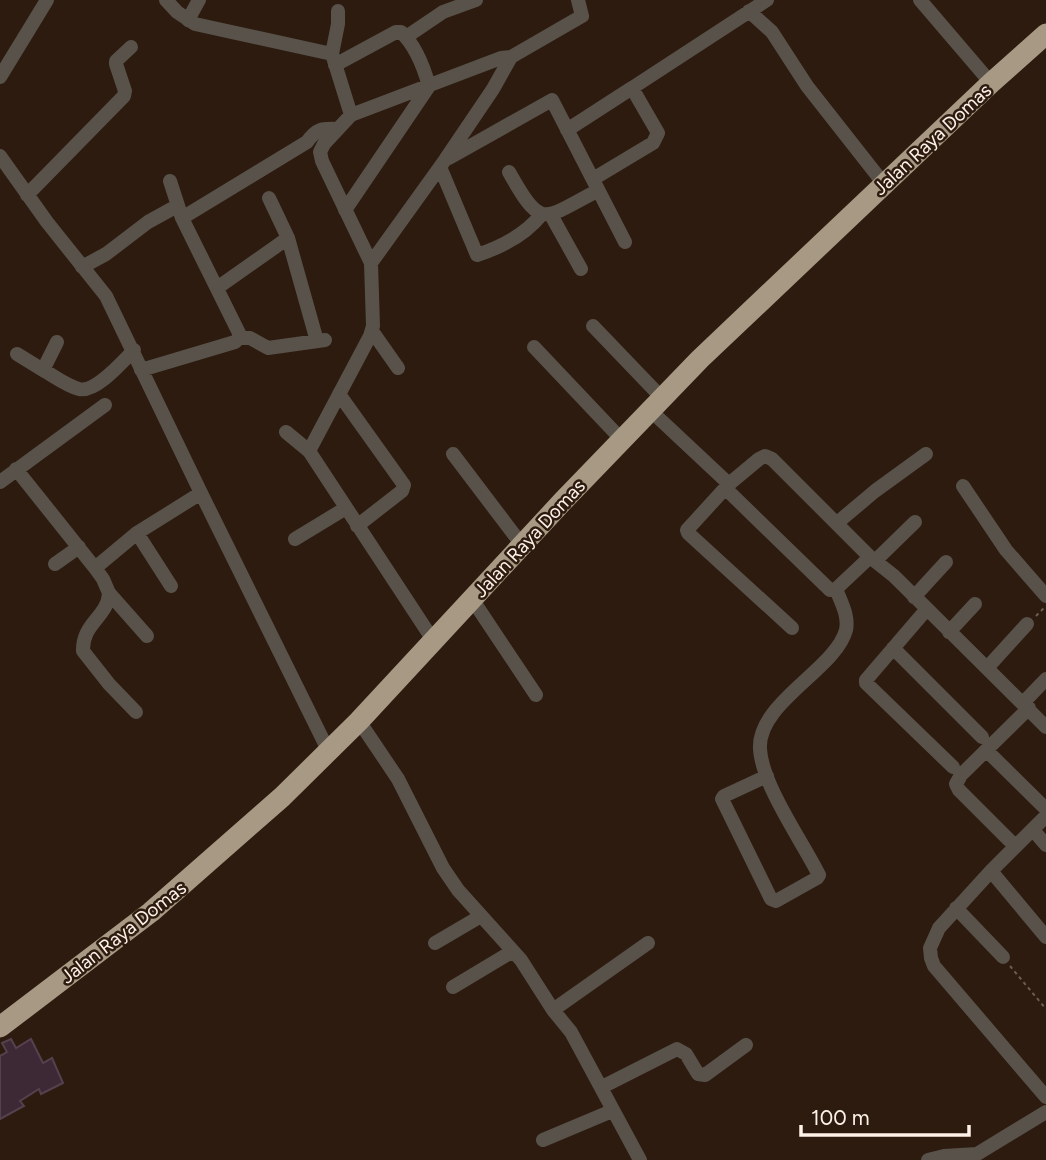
<svg xmlns="http://www.w3.org/2000/svg" width="1046" height="1160" font-family="Figtree,sans-serif">
  <style>
    .building { fill: #3c2935; stroke: #55414e; stroke-width: 2 }
    .lines { fill: none; stroke-linecap: round; stroke-linejoin: round }
    .path { stroke: #6c5d51; stroke-width: 2; stroke-dasharray: 3.5 3.5; stroke-linecap: butt }
    .minor { stroke: #58524a; stroke-width: 14 }
    .highway { stroke: #a79983; stroke-width: 21 }
    .labels { text-anchor: middle; stroke-width: 5; stroke-linejoin: round; paint-order: stroke }
    .street-label { font-size: 19px; fill: #fdf1e8; stroke: #2c1b0e }
  </style>
  <rect width="100%" height="100%" fill="#2c1b0e"/>
  <path class="building" d="M11 1039 16 1048 31 1039 43 1063 52 1058 63 1083 41 1094 39 1089 20 1101 24 1106 0 1119V1056L7 1052 2 1043Z"/>
  <g class="lines">
    <path class="path" d="M1036 616 1044 608
      M1010 966 1046 1009"/>
    <path class="minor" d="M166 0 177 12 195 24 332 54
      M920 0 991 83
      M338 11V24L332 54 351 115
      M749 11 772 32 807 86 884 184
      M188 20 199 0
      M406 37 443 12 476 0
      M335 65 396 32H401C415 45 424 68 429 86L345 210
      M0 77 47 0
      M567 130 632 88
      M0 156 47 222 106 296 201 493 329 752
      M449 158 552 100 625 242
      M440 167 477 255C502 247 525 235 542 214
      M509 172C542 231 543 219 597 191
      M593 179 653 143 658 133 632 88 767 0
      M27 195 124 96 125 91 116 64V61L131 47
      M269 198 288 238 317 341
      M551 215 581 269
      M182 218 307 142C316 129 322 128 337 129
      M371 263 445 160 493 89 511 57 582 16 578 0
      M82 267 106 254 148 222 177 206
      M217 288 288 238
      M593 326 662 398
      M372 331 398 368
      M239 338H250L268 348 325 340
      M57 342 43 370C54 376 67 386 79 389 96 393 123 361 134 350
      M534 347 622 440
      M17 354 43 370
      M141 370 235 342 239 338V333L182 218 170 181
      M339 394 404 485 402 491 357 526
      M650 410 729 484
      M286 432 309 451
      M453 454 522 545
      M16 469 95 568
      M0 482 105 405
      M963 486 1006 550 1046 596
      M725 488 830 590 836 589
      M837 523 875 491 926 454
      M137 533 171 586
      M295 539 346 508
      M876 560 915 522
      M55 564 79 547
      M836 589 870 557
      M109 593C108 617 82 623 83 651L109 684 136 712
      M914 597 946 562
      M472 599 536 695
      M926 610 866 680V683L953 767
      M792 628 688 533 687 530 729 484 759 459 765 456 772 459 870 557 894 576 1046 727
      M949 632 975 604
      M147 636 109 593 103 579 95 568 137 533 201 493
      M433 640 309 451 370 336 373 326 371 263 322 161 320 152 324 144 351 115 501 58 511 57
      M893 648 982 737
      M987 668 1027 624
      M1023 703 1046 679
      M359 721 398 779 443 868 458 890 521 960 553 1010 571 1032 640 1160
      M986 750 1046 809
      M767 776 724 796 722 799 771 899 776 901 817 878 819 875C802 841 762 785 760 749 757 703 836 669 846 630 849 616 841 602 836 589
      M1046 816 991 871 939 928 930 948 931 958 934 966 1046 1097
      M1033 830 1046 845
      M1015 846 959 790 956 784 961 775 1029 708
      M991 871 1046 937
      M956 908 1003 957
      M435 943 481 916
      M453 987 513 951
      M553 1010 648 943
      M602 1087 677 1049 686 1054 698 1074 705 1075 746 1045
      M543 1140 612 1111
      M928 1160 944 1156 977 1154 1046 1112"/>
    <path class="highway" d="M0 1027 151 912 282 797 359 721 562 502 700 359 991 83 1046 34"/>
  </g>
  <g class="labels">
    <g class="street-label">
      <text transform="translate(932 139) rotate(-43)" y="7">Jalan Raya Domas</text>
      <text transform="translate(529 538) rotate(-47)" y="7">Jalan Raya Domas</text>
      <text transform="translate(123 932) rotate(-38)" y="7">Jalan Raya Domas</text>
    </g>
  </g>
  <path d="M801 1125v10h168v-10" fill="none" stroke="#fdf1e8" stroke-width="3.5"/>
  <text x="811" y="1125" font-size="21" fill="#fdf1e8" stroke="#2c1b0e" stroke-width="5" paint-order="stroke">100 m</text>
</svg>
